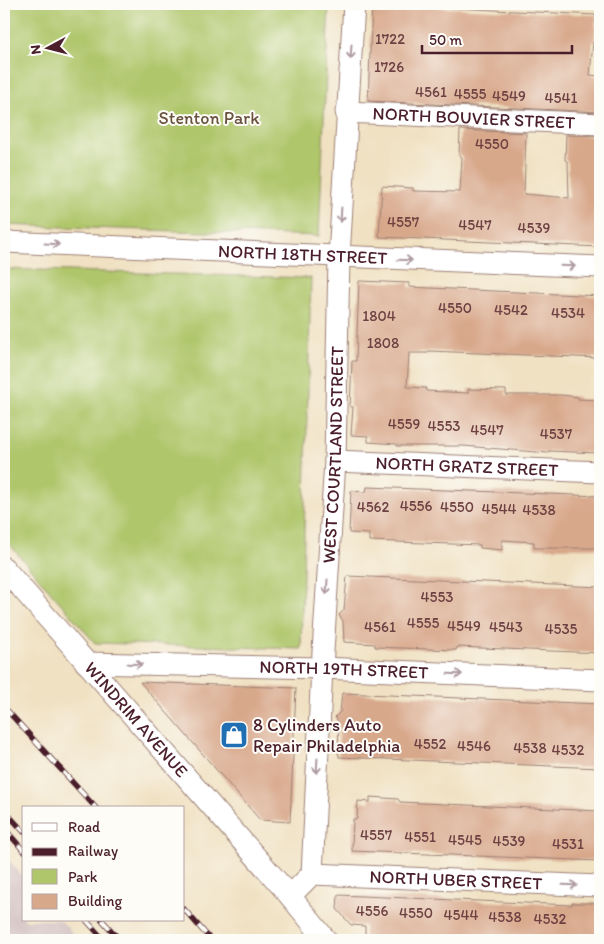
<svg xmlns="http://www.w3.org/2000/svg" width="604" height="944" font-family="Itim,sans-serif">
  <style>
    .industrial { fill: #d2bfc0 }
    .green { fill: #afc66b; stroke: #7c724b }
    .building { fill: #d8a88b }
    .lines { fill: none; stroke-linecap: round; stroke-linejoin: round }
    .street-casing { stroke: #9d8076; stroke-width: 23 }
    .street { stroke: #fff; stroke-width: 21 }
    .rail-casing { stroke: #4a1f2b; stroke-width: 5.5 }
    .rail { stroke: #fdfcf7; stroke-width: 4; stroke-dasharray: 11; stroke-linecap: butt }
    .oneway { stroke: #ae9aa0 }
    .labels { text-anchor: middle; stroke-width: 4; stroke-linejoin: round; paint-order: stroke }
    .number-label { font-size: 15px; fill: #6e4143 }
    .park-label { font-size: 18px; fill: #68513e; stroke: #fdfcf7 }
    .street-label { font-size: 18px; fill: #4a1f2b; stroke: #fdfcf7 }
    .poi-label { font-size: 18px; fill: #4a1f2b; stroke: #fdfcf7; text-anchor: start }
  </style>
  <rect width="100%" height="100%" fill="#fdfcf7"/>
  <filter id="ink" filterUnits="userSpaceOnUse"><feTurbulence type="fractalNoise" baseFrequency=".02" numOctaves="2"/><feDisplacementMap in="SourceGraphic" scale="10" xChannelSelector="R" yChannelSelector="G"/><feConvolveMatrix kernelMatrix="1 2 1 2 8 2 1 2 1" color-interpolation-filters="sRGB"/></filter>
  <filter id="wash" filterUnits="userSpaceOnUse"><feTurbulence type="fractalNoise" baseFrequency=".0096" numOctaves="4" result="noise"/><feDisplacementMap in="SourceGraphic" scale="20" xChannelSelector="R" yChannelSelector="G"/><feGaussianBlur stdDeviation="1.12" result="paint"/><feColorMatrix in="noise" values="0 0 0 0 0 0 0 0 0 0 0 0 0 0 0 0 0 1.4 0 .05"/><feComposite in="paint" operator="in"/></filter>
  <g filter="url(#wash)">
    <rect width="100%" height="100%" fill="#f0e1c2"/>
    <path class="industrial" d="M4 855 24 878V920H60L79 940H4Z"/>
    <path class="green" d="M4 4H329L319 236 4 225Z
      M4 269 311 278 301 649 95 643 4 538Z"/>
    <g id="blocks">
      <path class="building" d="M372 4 596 15 595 42H593L590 75 600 76V112L368 101Z
        M460 130 526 133 524 194 569 198 568 162 565 160 566 135 600 136V247L379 237 382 186 413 188V191L460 192 462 157 459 155Z
        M359 281 409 283V287L600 296V358L429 351 428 353H409L407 387 426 388V391L468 393V389L506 390V395H562L578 397V399L600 400V453L548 451V453L464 446H397V444L368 442V436L351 435 353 407H350L352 361H356Z
        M367 487 600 496V548H534V542L502 540V550L480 548V545L369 541V534L349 533 351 491 366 492Z
        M347 576 600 587V653L457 647 456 650 401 648 375 647V644L344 642 343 621 339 615 344 610Z
        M140 682 296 688 290 822 260 820Z
        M342 693 600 704V768L339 757V754H338L339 723 335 717 340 712Z
        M370 797 398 799 400 802 600 811V861L352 851 353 819H357L358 801 370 802Z
        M338 895 572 905V903H594L600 908V940H365V926L351 925 337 909Z"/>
    </g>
  </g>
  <g filter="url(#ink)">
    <use href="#blocks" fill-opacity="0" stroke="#9d8076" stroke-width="1"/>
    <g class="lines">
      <defs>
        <g id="street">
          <path id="s1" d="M346 112 600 124"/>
          <path id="s2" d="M4 242 600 267"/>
          <path id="s3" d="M335 461 600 472"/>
          <path id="s4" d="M4 568 290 896 326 940"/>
          <path id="s5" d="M86 663 322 668 600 680"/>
          <path id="s6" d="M312 874 600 886"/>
          <path id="s7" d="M290 896 312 874 322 668 335 461 339 257 354 4"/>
        </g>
      </defs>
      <use href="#street" class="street-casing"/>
      <use href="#street" class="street"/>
      <defs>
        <path id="rail" d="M4 707 96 808
          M4 810 24 832
          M4 828 24 851
          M184 909 211 940
          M86 920 104 940
          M102 920 120 940"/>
      </defs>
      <use href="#rail" class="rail-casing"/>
      <use href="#rail" class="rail"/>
    </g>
    <defs><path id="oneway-shaft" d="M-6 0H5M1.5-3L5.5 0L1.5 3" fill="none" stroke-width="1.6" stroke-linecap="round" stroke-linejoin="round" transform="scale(1.25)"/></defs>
    <g class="oneway">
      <use href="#oneway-shaft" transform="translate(351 52) rotate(94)"/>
      <use href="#oneway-shaft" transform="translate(341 215) rotate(93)"/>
      <use href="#oneway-shaft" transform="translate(52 244) rotate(3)"/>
      <use href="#oneway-shaft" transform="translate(405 260) rotate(2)"/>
      <use href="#oneway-shaft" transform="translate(568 266) rotate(2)"/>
      <use href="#oneway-shaft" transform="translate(327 587) rotate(94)"/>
      <use href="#oneway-shaft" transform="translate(135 664) rotate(1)"/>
      <use href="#oneway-shaft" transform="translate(455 674) rotate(2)"/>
      <use href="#oneway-shaft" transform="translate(317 766) rotate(93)"/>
      <use href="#oneway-shaft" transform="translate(570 885) rotate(2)"/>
    </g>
  </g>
  <defs>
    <symbol id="shop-square" viewBox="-11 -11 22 22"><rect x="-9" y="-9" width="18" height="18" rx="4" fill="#1f6fb2" stroke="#fdfcf7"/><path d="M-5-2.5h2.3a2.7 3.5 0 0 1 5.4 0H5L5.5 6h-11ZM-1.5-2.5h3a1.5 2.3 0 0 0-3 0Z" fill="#fff"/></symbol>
  </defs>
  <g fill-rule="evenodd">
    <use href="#shop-square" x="218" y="719" width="32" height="32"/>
  </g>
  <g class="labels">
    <g class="number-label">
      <text x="390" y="44">1722</text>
      <text x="389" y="72">1726</text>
      <text x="431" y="97">4561</text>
      <text x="470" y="99">4555</text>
      <text x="509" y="101">4549</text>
      <text x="561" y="103">4541</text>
      <text x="492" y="149">4550</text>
      <text x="403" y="227">4557</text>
      <text x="475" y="230">4547</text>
      <text x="534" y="233">4539</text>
      <text x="455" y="313">4550</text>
      <text x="511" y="315">4542</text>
      <text x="568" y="318">4534</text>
      <text x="379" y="321">1804</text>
      <text x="383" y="348">1808</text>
      <text x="404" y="429">4559</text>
      <text x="444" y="431">4553</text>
      <text x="487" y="435">4547</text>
      <text x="556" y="439">4537</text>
      <text x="416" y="511">4556</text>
      <text x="373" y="512">4562</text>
      <text x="457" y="512">4550</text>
      <text x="499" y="514">4544</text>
      <text x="539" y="515">4538</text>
      <text x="437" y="602">4553</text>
      <text x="423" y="628">4555</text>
      <text x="464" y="631">4549</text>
      <text x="380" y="632">4561</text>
      <text x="506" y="632">4543</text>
      <text x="561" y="634">4535</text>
      <text x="430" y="749">4552</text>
      <text x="474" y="751">4546</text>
      <text x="530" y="753">4538</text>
      <text x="568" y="755">4532</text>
      <text x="376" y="840">4557</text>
      <text x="420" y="842">4551</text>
      <text x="465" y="845">4545</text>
      <text x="509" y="846">4539</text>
      <text x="568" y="849">4531</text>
      <text x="372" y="916">4556</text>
      <text x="416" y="918">4550</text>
      <text x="461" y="920">4544</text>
      <text x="505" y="922">4538</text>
      <text x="550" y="924">4532</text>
    </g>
    <g class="park-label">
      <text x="209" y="124">Stenton Park</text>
    </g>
    <g class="street-label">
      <text dy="6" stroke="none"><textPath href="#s1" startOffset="128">NORTH BOUVIER STREET</textPath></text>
      <text dy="6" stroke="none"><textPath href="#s2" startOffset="299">NORTH 18TH STREET</textPath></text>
      <text dy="6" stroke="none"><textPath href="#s7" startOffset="451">WEST COURTLAND STREET</textPath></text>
      <text dy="6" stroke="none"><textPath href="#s3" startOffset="132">NORTH GRATZ STREET</textPath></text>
      <text dy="6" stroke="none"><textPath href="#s5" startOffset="258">NORTH 19TH STREET</textPath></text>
      <text dy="6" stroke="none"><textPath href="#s4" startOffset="201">WINDRIM AVENUE</textPath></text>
      <text dy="6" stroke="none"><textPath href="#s6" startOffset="144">NORTH UBER STREET</textPath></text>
    </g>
    <g class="poi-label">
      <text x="253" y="731">8 Cylinders Auto<tspan x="253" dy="21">Repair Philadelphia</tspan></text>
    </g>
  </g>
  <rect width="604" height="944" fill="none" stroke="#fdfcf7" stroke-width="20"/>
  <rect x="22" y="806" width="162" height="115" fill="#fdfcf7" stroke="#b5a4a5"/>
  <rect x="32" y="823" width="25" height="8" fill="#ffffff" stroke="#b5a4a5"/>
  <text x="68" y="832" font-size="15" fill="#4a1f2b">Road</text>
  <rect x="32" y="848" width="25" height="8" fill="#4a1f2b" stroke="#b5a4a5"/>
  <text x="68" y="856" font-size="15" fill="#4a1f2b">Railway</text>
  <rect x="32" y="869" width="25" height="15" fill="#afc66b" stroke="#b5a4a5"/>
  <text x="68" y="882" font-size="15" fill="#4a1f2b">Park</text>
  <rect x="32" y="894" width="25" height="15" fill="#d8a88b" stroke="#b5a4a5"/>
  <text x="68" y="906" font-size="15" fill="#4a1f2b">Building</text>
  <g transform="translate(48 48) rotate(263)" stroke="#fdfcf7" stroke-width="4" paint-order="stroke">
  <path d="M0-4L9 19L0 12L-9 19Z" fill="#4a1f2b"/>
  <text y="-8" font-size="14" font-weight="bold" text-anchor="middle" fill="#4a1f2b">N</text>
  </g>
  <path d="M422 45v8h150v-8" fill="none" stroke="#4a1f2b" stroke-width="2.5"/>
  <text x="429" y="45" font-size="15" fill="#4a1f2b" stroke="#fdfcf7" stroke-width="4" paint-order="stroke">50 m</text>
</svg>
